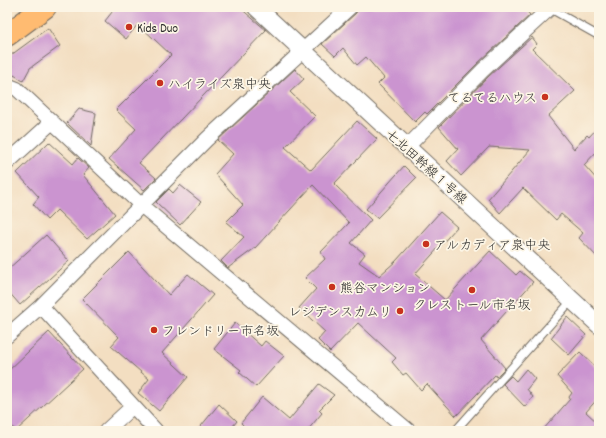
<svg xmlns="http://www.w3.org/2000/svg" width="606" height="438" font-family="Dekko,'Klee One',sans-serif">
  <style>
    .building { fill: #cb94d0 }
    .lines { fill: none; stroke-linecap: round; stroke-linejoin: round }
    .service-casing { stroke: #716a60; stroke-width: 9 }
    .minor-casing { stroke: #716a60; stroke-width: 16 }
    .tertiary-casing { stroke: #716a60; stroke-width: 19 }
    .primary-casing { stroke: #716a60; stroke-width: 24 }
    .service { stroke: #fff; stroke-width: 7 }
    .minor { stroke: #fff; stroke-width: 14 }
    .tertiary { stroke: #fff; stroke-width: 17 }
    .primary { stroke: #ffbb71; stroke-width: 22 }
    .poi-dot { fill: #c8321e; stroke: #fcf5e5; stroke-width: 1.5 }
    .labels { text-anchor: middle; stroke-width: 3.5; stroke-linejoin: round; paint-order: stroke }
    .poi-label { font-size: 13px; fill: #2b2b2b; stroke: #fcf5e5; text-anchor: start }
    .street-label { font-size: 13px; fill: #2b2b2b; stroke: #fcf5e5 }
  </style>
  <rect width="100%" height="100%" fill="#fcf5e5"/>
  <filter id="ink" filterUnits="userSpaceOnUse"><feTurbulence type="fractalNoise" baseFrequency=".025" numOctaves="2"/><feDisplacementMap in="SourceGraphic" scale="8" xChannelSelector="R" yChannelSelector="G"/><feConvolveMatrix kernelMatrix="1 2 1 2 8 2 1 2 1" color-interpolation-filters="sRGB"/></filter>
  <filter id="wash" filterUnits="userSpaceOnUse"><feTurbulence type="fractalNoise" baseFrequency=".012" numOctaves="4" result="noise"/><feDisplacementMap in="SourceGraphic" scale="16" xChannelSelector="R" yChannelSelector="G"/><feGaussianBlur stdDeviation="0.9" result="paint"/><feColorMatrix in="noise" values="0 0 0 0 0 0 0 0 0 0 0 0 0 0 0 0 0 1.4 0 .05"/><feComposite in="paint" operator="in"/></filter>
  <g filter="url(#wash)">
    <rect width="100%" height="100%" fill="#f3dec1"/>
    <g id="blocks">
      <path class="building" d="M116 7H239L266 30 139 163 156 178 144 190 109 159 136 129 116 110 171 55 138 24 126 39 105 21Z
        M359 7H523L530 15 477 64 427 114 425 112 415 122 378 84 384 78 366 57 357 65 343 48 335 56 322 44 356 13Z
        M48 28 60 46 30 68 23 81 14 75 11 77H7V58Z
        M532 37 537 44 532 49 575 91 548 116 574 149 587 135 589 137 599 126V149L584 165 599 182V259L579 238 583 233 561 214 556 220 523 188 500 213 488 199 530 150 489 147 461 176 447 161 458 149 439 127 489 76Z
        M295 69 304 79 290 92 315 116 285 147 311 170 357 121 377 139 334 184 371 220 351 243 365 254 359 262 379 276 396 261 440 212 457 227 415 274 445 300 490 251 516 275 520 271 533 282 481 340 505 368 496 377 495 375 456 416 427 384 421 390 406 373 403 375 392 362 396 358 358 323 330 352 318 340 325 332 299 308 316 289 305 278 325 259 321 252 349 223 313 185 255 248 228 268 221 261 244 237 226 222 243 205 215 174 233 154 218 140Z
        M79 109 96 113 91 146 67 123Z
        M49 142 73 164 78 158 89 168 83 175 115 214 87 239 57 210 47 220 33 204 39 197 17 173Z
        M404 166 416 178 377 218 366 209Z
        M180 185 201 202 180 225 156 202 169 189 173 193Z
        M46 235 69 261 20 305 7 290V270Z
        M129 252 169 295 188 274 213 295 162 353 188 377 159 411 138 393 149 379 111 346 119 337 82 299Z
        M567 317 586 335 569 355 551 338Z
        M235 323 261 346 265 341 284 356 256 387 239 372 241 370 214 349Z
        M49 332 83 369 16 431 7 421V372Z
        M580 352 599 370V397L586 412 599 424V431H542L570 399 569 397 572 393 557 376Z
        M526 369 535 379 527 389 533 397 525 407 503 384 511 376 516 381Z
        M319 384 334 395 319 410 322 413 307 431H249L241 423 262 397 289 420Z
        M219 404 237 421 229 431H197Z"/>
    </g>
  </g>
  <g filter="url(#ink)">
    <use href="#blocks" fill-opacity="0" stroke="#716a60" stroke-width="1"/>
    <g class="lines">
      <defs>
        <path id="service" d="M549 8 599 36
          M455 431 572 300"/>
        <path id="minor" d="M7 85 17 89 142 206 409 431
          M407 147 483 70 550 8
          M7 163 52 122
          M41 306 156 431
          M7 336 41 306 207 139 350 7
          M106 431 133 406"/>
        <path id="tertiary" d="M256 7 599 325"/>
        <path id="primary" d="M7 35 45 7"/>
      </defs>
      <use href="#service" class="service-casing"/>
      <use href="#minor" class="minor-casing"/>
      <use href="#tertiary" class="tertiary-casing"/>
      <use href="#primary" class="primary-casing"/>
      <use href="#service" class="service"/>
      <use href="#minor" class="minor"/>
      <use href="#tertiary" class="tertiary"/>
      <use href="#primary" class="primary"/>
    </g>
  </g>
  <g class="poi-dot">
    <circle cx="129" cy="27" r="4"/>
    <circle cx="160" cy="83" r="4"/>
    <circle cx="545" cy="97" r="4"/>
    <circle cx="426" cy="244" r="4"/>
    <circle cx="332" cy="287" r="4"/>
    <circle cx="472" cy="290" r="4"/>
    <circle cx="400" cy="311" r="4"/>
    <circle cx="154" cy="330" r="4"/>
  </g>
  <g class="labels">
    <g class="poi-label">
      <text x="137" y="32">Kids Duo</text>
      <text x="168" y="88">ハイライズ泉中央</text>
      <text x="537" y="102" text-anchor="end">てるてるハウス</text>
      <text x="434" y="249">アルカディア泉中央</text>
      <text x="340" y="292">熊谷マンション</text>
      <text x="472" y="309" text-anchor="middle">クレストール市名坂</text>
      <text x="392" y="316" text-anchor="end">レジデンスカムリ</text>
      <text x="162" y="335">フレンドリー市名坂</text>
    </g>
    <g class="street-label">
      <text transform="translate(427 166) rotate(42)" y="5">七北田幹線１号線</text>
    </g>
  </g>
  <rect width="606" height="438" fill="none" stroke="#fcf5e5" stroke-width="24"/>
</svg>
